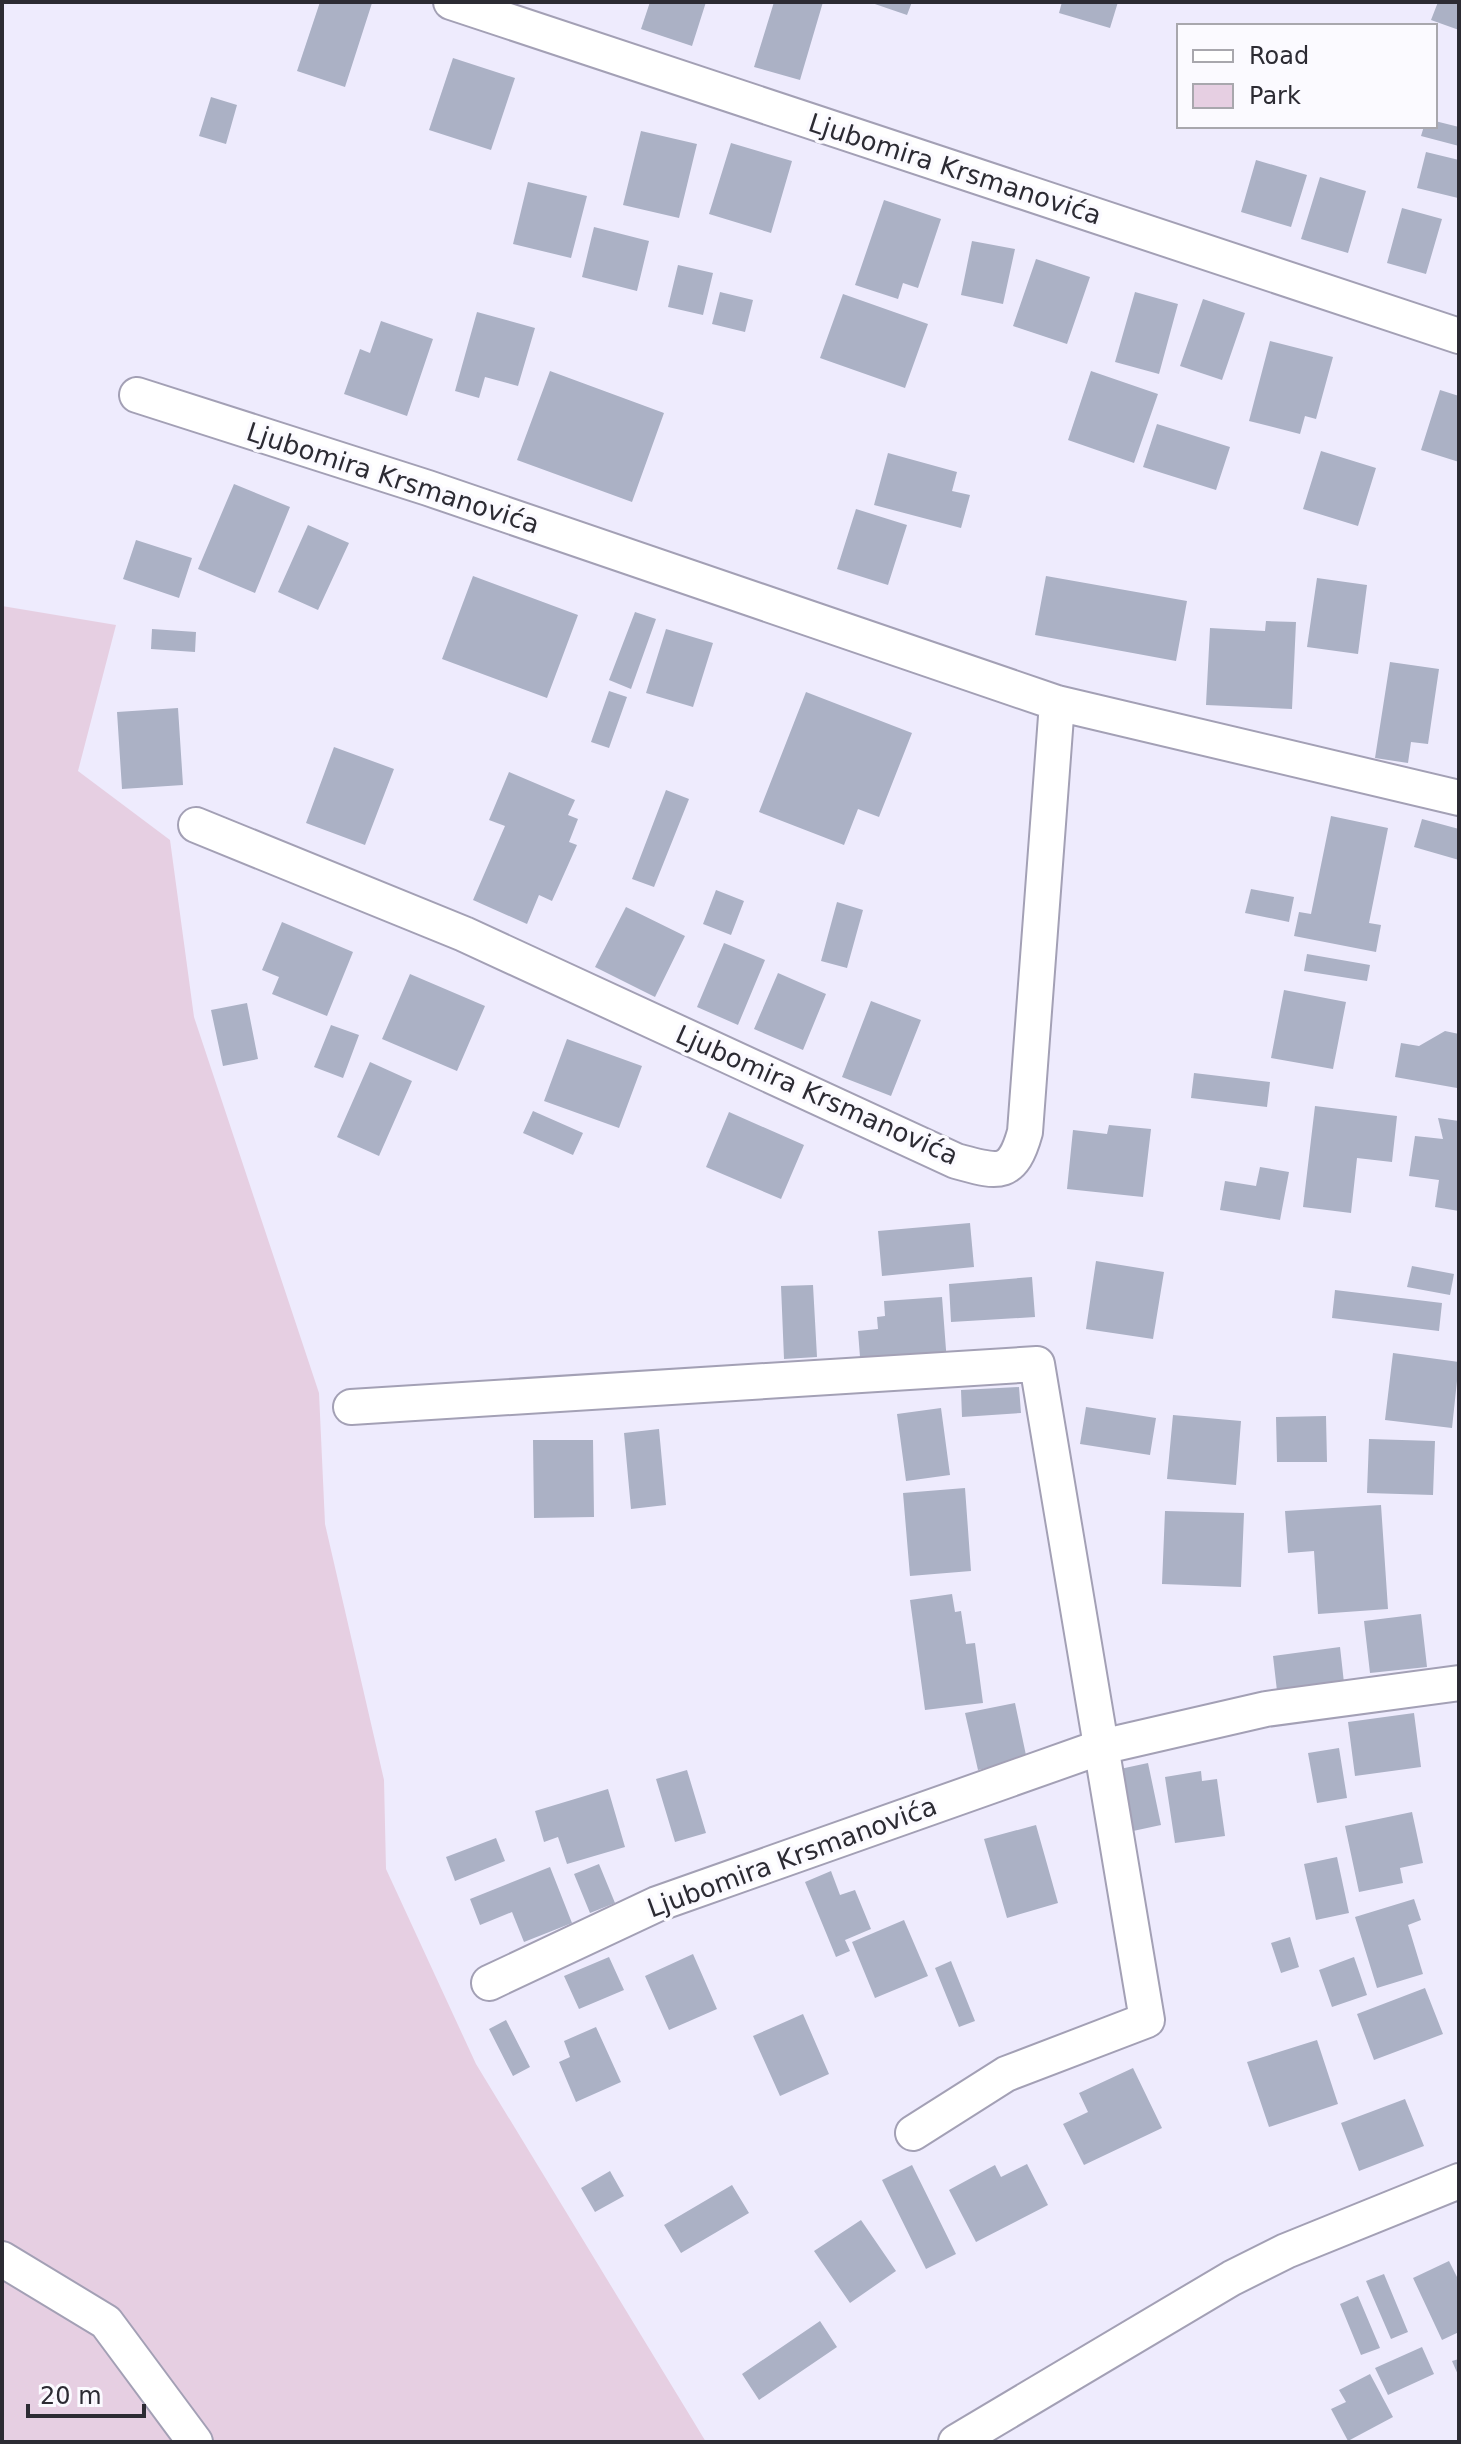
<svg xmlns="http://www.w3.org/2000/svg" width="1461" height="2444" font-family="'DejaVu Sans',sans-serif">
  <style>
    .green { fill: #e6cfe2 }
    .building { fill: #abb1c5 }
    .lines { fill: none; stroke-linecap: round; stroke-linejoin: round }
    .minor-casing { stroke: #a3a0b5; stroke-width: 38 }
    .minor { stroke: #fff; stroke-width: 34 }
    .labels { text-anchor: middle; stroke-width: 7; stroke-linejoin: round; paint-order: stroke }
    .street-label { font-size: 26px; fill: #2c2b33; stroke: #fbfaff }
  </style>
  <rect width="100%" height="100%" fill="#eeebfd"/>
  <path class="green" d="M2 606 116 625 78 771 170 840 194 1017 319 1393 325 1524 384 1780 386 1869 476 2064 706 2442H2Z"/>
  <path class="building" d="M320 2 372 3 345 87 297 71Z
    M650 2H706L692 46 641 29Z
    M774 2H823L800 80 754 67Z
    M869 2H912L907 15Z
    M1062 2H1118L1110 28 1059 13Z
    M1438 2H1459V30L1431 20Z
    M453 58 515 78 491 150 429 130Z
    M211 97 237 105 226 144 199 136Z
    M1435 121 1459 127V146L1421 136 1424 126H1435Z
    M641 131 697 144 679 218 623 205Z
    M731 143 792 161 771 233 709 214Z
    M1426 152 1459 160 1458 198 1417 188Z
    M1256 160 1307 175 1291 227 1241 212Z
    M1320 177 1366 191 1348 253 1301 239Z
    M528 182 587 196 571 258 513 244Z
    M884 200 941 219 918 288 903 283 898 299 855 285Z
    M1402 208 1442 219 1426 274 1387 263Z
    M594 227 649 241 637 291 582 277Z
    M972 241 1015 249 1003 304 961 295Z
    M1036 259 1090 277 1067 344 1013 326Z
    M678 265 713 273 703 315 668 307Z
    M720 292 753 300 745 332 712 324Z
    M1135 292 1178 304 1159 374 1115 362Z
    M843 294 928 324 905 388 820 358Z
    M1203 299 1245 313 1222 380 1180 366Z
    M477 312 535 328 518 386 485 377 479 398 455 391Z
    M381 321 433 339 407 416 344 394 360 349 370 353Z
    M1270 341 1333 357 1316 419 1305 416 1300 434 1249 421Z
    M550 371 664 413 632 502 517 460Z
    M1091 371 1158 394 1134 463 1068 440Z
    M1440 390 1459 396V462L1421 450Z
    M1157 424 1230 447 1216 490 1143 467Z
    M1321 451 1376 468 1358 526 1303 509Z
    M888 453 957 472 952 491 970 495 961 528 874 505Z
    M234 484 290 507 255 593 198 569Z
    M856 509 907 525 888 585 837 569Z
    M308 525 349 543 318 610 278 592Z
    M136 540 192 558 179 598 123 579Z
    M473 576 578 615 547 698 442 659Z
    M1046 576 1187 601 1176 661 1035 635Z
    M1317 578 1367 585 1358 654 1307 647Z
    M635 612 656 619 631 689 609 680Z
    M1266 621 1296 622 1292 709 1206 705 1210 628 1265 631Z
    M152 629 196 632 195 652 151 649Z
    M666 629 713 643 693 707 646 693Z
    M1390 662 1439 669 1428 744 1411 742 1408 763 1375 758Z
    M609 691 627 697 609 748 591 742Z
    M806 692 912 733 879 817 858 809 844 845 759 812Z
    M178 708 183 785 122 789 117 712Z
    M334 747 394 769 365 845 306 823Z
    M509 772 575 800 568 815 578 819 569 842 577 845 552 901 539 895 527 924 473 900 505 826 489 820Z
    M666 790 689 799 654 887 632 879Z
    M1331 816 1388 828 1369 923 1381 925 1376 952 1294 936 1299 912 1311 914Z
    M1422 819 1459 829V860L1414 847Z
    M1251 889 1294 897 1289 922 1245 913Z
    M716 890 744 901 731 935 703 924Z
    M837 902 863 910 847 968 821 961Z
    M626 907 685 936 655 997 595 967Z
    M282 922 353 952 327 1016 272 994 279 977 262 970Z
    M724 943 765 960 738 1025 697 1007Z
    M1307 954 1370 965 1367 981 1304 971Z
    M778 973 826 994 803 1050 754 1029Z
    M410 974 485 1006 457 1071 382 1039Z
    M1284 990 1346 1002 1333 1069 1271 1058Z
    M871 1001 921 1020 891 1096 842 1077Z
    M247 1003 258 1059 223 1066 211 1010Z
    M331 1025 359 1035 343 1078 314 1067Z
    M1445 1031 1459 1034 1457 1088 1395 1077 1401 1043 1419 1046Z
    M567 1039 642 1066 619 1128 544 1101Z
    M370 1062 412 1081 379 1156 337 1137Z
    M1194 1073 1270 1082 1267 1107 1191 1098Z
    M1315 1106 1397 1116 1392 1162 1357 1158 1351 1213 1303 1207Z
    M533 1111 583 1133 573 1155 523 1133Z
    M729 1112 804 1145 781 1199 706 1167Z
    M1438 1118 1459 1121V1211L1435 1207 1439 1180 1409 1176 1415 1136 1443 1139Z
    M1109 1125 1151 1129 1143 1197 1067 1189 1073 1130 1107 1134Z
    M1260 1167 1289 1172 1280 1220 1220 1210 1225 1181 1256 1186Z
    M970 1223 974 1267 882 1276 878 1231Z
    M1096 1261 1164 1272 1153 1339 1086 1329Z
    M1412 1266 1454 1274 1450 1295 1407 1287Z
    M1032 1277 1035 1317 951 1322 949 1284Z
    M813 1285 817 1357 784 1359 781 1286Z
    M1335 1290 1442 1303 1439 1331 1332 1318Z
    M942 1297 947 1363 880 1367 879 1356 860 1357 858 1331 878 1329 877 1317 885 1316 884 1301Z
    M1393 1353 1459 1362 1452 1428 1385 1420Z
    M1019 1387 1021 1413 962 1417 961 1390Z
    M1086 1407 1156 1418 1150 1455 1080 1444Z
    M941 1408 950 1475 906 1481 897 1414Z
    M1173 1415 1241 1421 1236 1485 1167 1479Z
    M1326 1416 1327 1462H1277L1276 1417Z
    M659 1429 666 1505 631 1509 624 1433Z
    M1369 1439 1435 1441 1433 1495 1367 1493Z
    M533 1440H593L594 1517 534 1518Z
    M965 1488 971 1571 910 1576 903 1493Z
    M1381 1505 1388 1609 1318 1614 1314 1551 1288 1553 1285 1511Z
    M1165 1511 1244 1513 1241 1587 1162 1584Z
    M952 1594 955 1612 961 1611 966 1644 975 1643 983 1703 925 1710 910 1600Z
    M1421 1614 1427 1667 1370 1673 1364 1621Z
    M1340 1647 1344 1683 1277 1691 1273 1656Z
    M1015 1703 1027 1760 978 1770 965 1713Z
    M1414 1713 1421 1767 1355 1776 1348 1722Z
    M1339 1748 1347 1798 1317 1803 1308 1753Z
    M1148 1763 1161 1825 1133 1831 1120 1769Z
    M687 1770 706 1833 675 1842 656 1779Z
    M1201 1771 1202 1781 1217 1779 1225 1836 1175 1843 1165 1777Z
    M608 1789 625 1847 567 1864 558 1837 544 1842 535 1811Z
    M1412 1812 1423 1863 1400 1868 1403 1883 1359 1892 1345 1826Z
    M1036 1825 1058 1903 1007 1918 984 1839Z
    M496 1838 505 1861 455 1881 446 1857Z
    M1337 1857 1349 1913 1316 1920 1304 1864Z
    M599 1864 615 1903 590 1913 574 1874Z
    M550 1867 572 1923 524 1942 512 1912 480 1925 470 1899Z
    M831 1871 840 1895 855 1890 871 1929 845 1940 850 1951 836 1957 805 1882Z
    M1414 1899 1421 1920 1408 1925 1423 1974 1377 1988 1355 1917Z
    M904 1920 928 1976 875 1998 852 1942Z
    M1290 1937 1299 1967 1281 1973 1271 1943Z
    M693 1954 717 2009 669 2030 645 1976Z
    M609 1957 624 1990 579 2009 564 1976Z
    M1354 1957 1367 1995 1332 2007 1319 1970Z
    M951 1961 975 2021 959 2027 935 1968Z
    M1425 1988 1443 2034 1374 2060 1357 2014Z
    M803 2014 829 2074 780 2096 753 2036Z
    M506 2020 530 2067 513 2076 489 2029Z
    M596 2027 621 2082 576 2102 559 2062 570 2057 564 2041Z
    M1317 2040 1338 2104 1269 2127 1247 2062Z
    M1133 2068 1162 2128 1084 2165 1063 2124 1088 2112 1079 2093Z
    M1405 2099 1424 2146 1359 2171 1341 2123Z
    M1027 2164 1048 2205 976 2242 949 2190 995 2165 1001 2177Z
    M912 2165 956 2254 926 2269 882 2180Z
    M610 2171 624 2196 595 2212 581 2188Z
    M732 2185 749 2213 681 2253 664 2225Z
    M861 2220 896 2271 850 2303 814 2251Z
    M1449 2261 1459 2281V2332L1442 2340 1413 2278Z
    M1384 2274 1408 2332 1391 2339 1366 2281Z
    M1358 2296 1380 2348 1361 2355 1340 2304Z
    M820 2321 837 2347 759 2400 742 2374Z
    M1422 2347 1434 2374 1388 2395 1375 2368Z
    M1459 2359V2377L1452 2361Z
    M1370 2374 1393 2417 1348 2441 1331 2409 1346 2402 1339 2390Z"/>
  <g class="lines">
    <defs>
      <path id="minor" d="M451 2 1459 336
        M137 395 428 488 1057 703 1459 798
        M196 825 464 934 956 1161C997 1172 1012 1179 1025 1132L1057 703
        M351 1407 1037 1364 1147 2020 1006 2074 913 2133
        M489 1983 657 1904 1101 1747 1266 1709 1459 1683
        M2 2259 106 2322 195 2442
        M956 2442 1232 2278 1286 2251 1459 2181"/>
    </defs>
    <use href="#minor" class="minor-casing"/>
    <use href="#minor" class="minor"/>
  </g>
  <g class="labels">
    <g class="street-label">
      <text transform="translate(955 169) rotate(18)" y="9">Ljubomira Krsmanovića</text>
      <text transform="translate(393 478) rotate(18)" y="9">Ljubomira Krsmanovića</text>
      <text transform="translate(817 1095) rotate(24)" y="9">Ljubomira Krsmanovića</text>
      <text transform="translate(792 1857) rotate(-20)" y="9">Ljubomira Krsmanovića</text>
    </g>
  </g>
  <rect width="1461" height="2444" fill="none" stroke="#2c2b33" stroke-width="8"/>
  <rect x="1177" y="24" width="260" height="104" fill="#fbfaff" stroke="#a8a7ad" stroke-width="2"/>
  <rect x="1193" y="50" width="40" height="12" fill="#ffffff" stroke="#a8a7ad" stroke-width="2"/>
  <text x="1249" y="64" font-size="24" fill="#2c2b33">Road</text>
  <rect x="1193" y="84" width="40" height="24" fill="#e6cfe2" stroke="#a8a7ad" stroke-width="2"/>
  <text x="1249" y="104" font-size="24" fill="#2c2b33">Park</text>
  <path d="M28 2404v12h116v-12" fill="none" stroke="#2c2b33" stroke-width="4"/>
  <text x="40" y="2404" font-size="24" fill="#2c2b33" stroke="#fbfaff" stroke-width="6" paint-order="stroke">20 m</text>
</svg>
